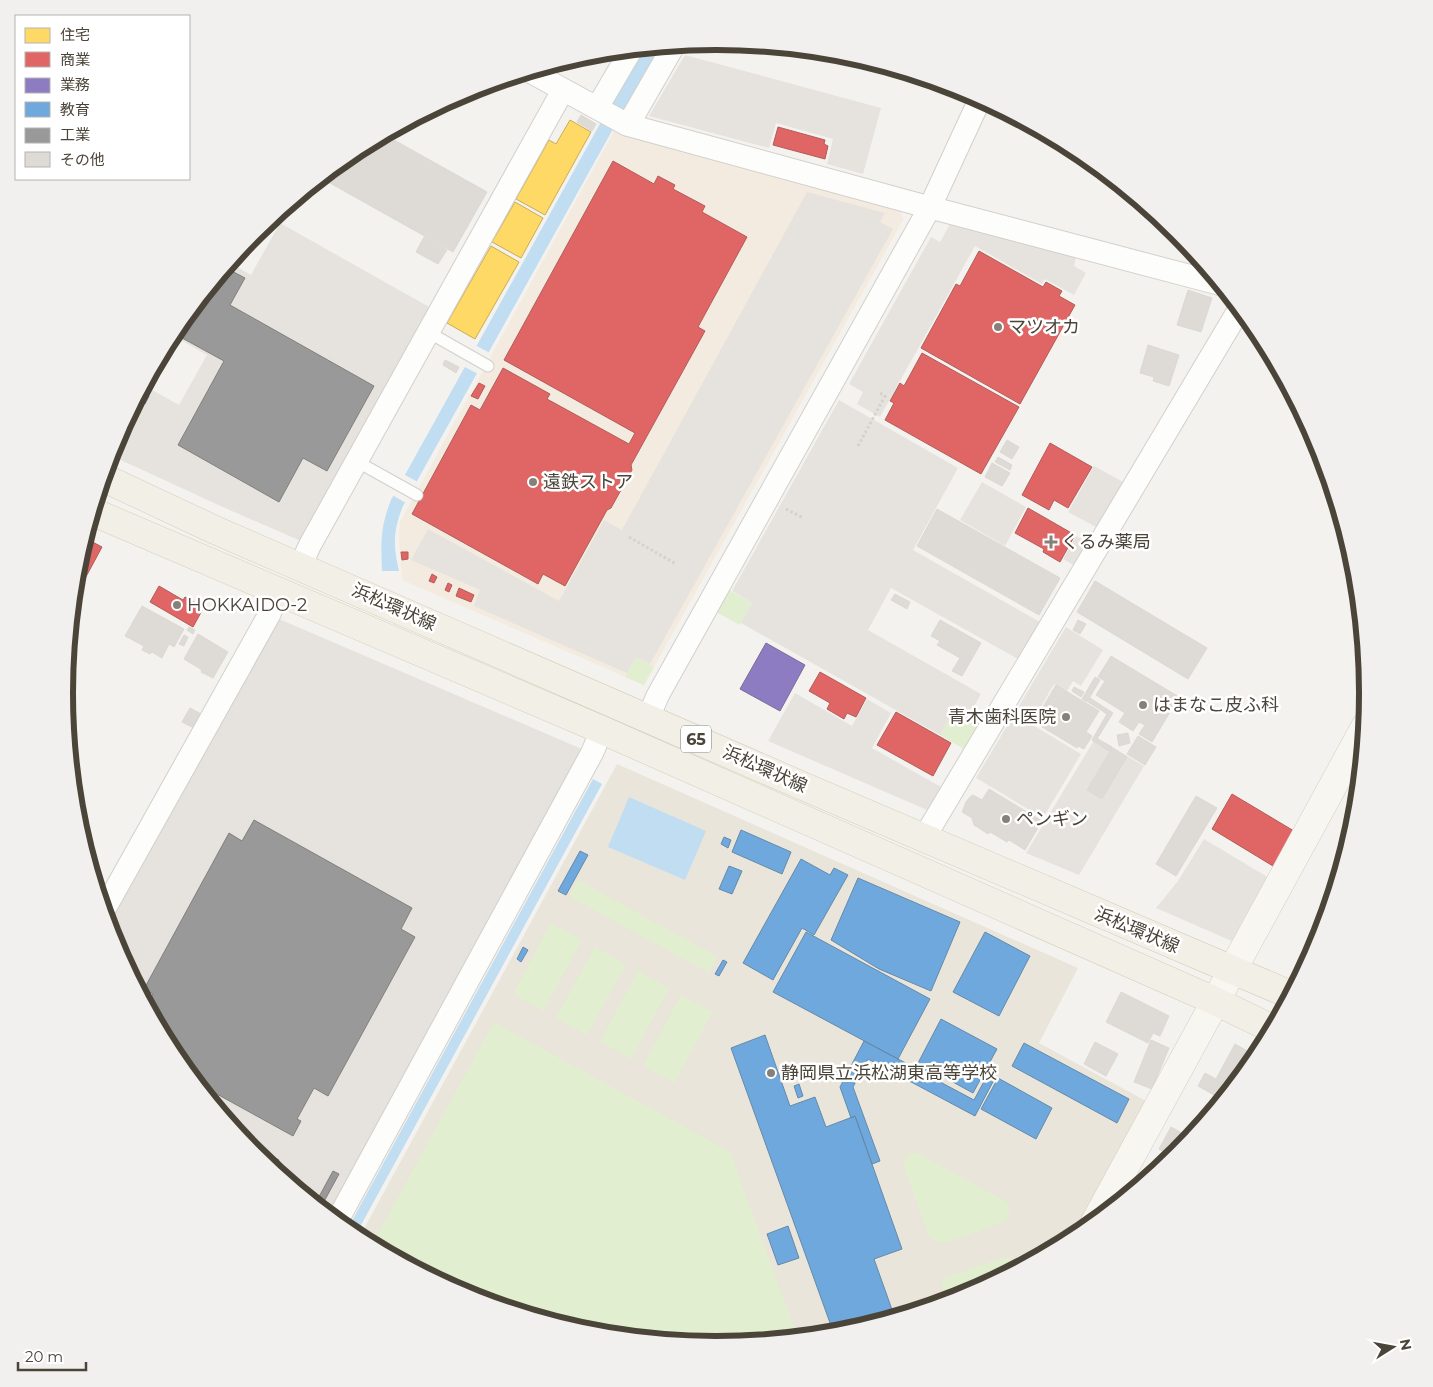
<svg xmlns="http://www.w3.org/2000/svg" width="1433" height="1387" font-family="Montserrat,'Noto Sans JP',sans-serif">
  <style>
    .commercial { fill: #f3ebdf }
    .industrial { fill: #e6e2de }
    .education { fill: #eae5da }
    .green { fill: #e1eecf }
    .parking { fill: #e6e3df }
    .water { fill: #c0ddf1 }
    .pier { fill: #f4f2ee }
    .homes { fill: #ffd966; stroke: #c9ac58 }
    .shops { fill: #e06666; stroke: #b35c58 }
    .offices { fill: #8e7cc3; stroke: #7a6b9a }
    .schools { fill: #6fa8dc; stroke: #648aab }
    .industry { fill: #999; stroke: #82807c }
    .building { fill: #dedbd6; stroke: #dcd9d4 }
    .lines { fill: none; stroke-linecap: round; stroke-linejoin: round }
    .lane-casing { stroke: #d2d0cb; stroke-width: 13 }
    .street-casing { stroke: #d2d0cb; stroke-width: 24 }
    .secondary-casing { stroke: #d3cfc5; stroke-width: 29 }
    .primary-casing { stroke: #d6cebb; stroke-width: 29 }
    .path { stroke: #d3d2cc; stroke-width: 3; stroke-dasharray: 2.5 2.5; stroke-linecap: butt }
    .lane { stroke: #fdfdfc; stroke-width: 11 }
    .street { stroke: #fdfdfc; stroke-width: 22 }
    .secondary { stroke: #f7f6f1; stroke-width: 28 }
    .primary { stroke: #f2efe6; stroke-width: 28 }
    .poi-dot { fill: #868178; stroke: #fff; stroke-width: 2 }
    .labels { text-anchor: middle; stroke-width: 5; stroke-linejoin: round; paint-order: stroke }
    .shield { fill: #fff; stroke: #817c74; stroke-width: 1 }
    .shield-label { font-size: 16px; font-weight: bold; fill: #4b4439 }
    .poi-label { font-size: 18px; fill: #4b4439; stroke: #fff; text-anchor: start }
    .street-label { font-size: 18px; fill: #4b4439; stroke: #fff }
    .rim { fill: none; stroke: #4b4439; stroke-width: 6 }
  </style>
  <rect width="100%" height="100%" fill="#f4f2ee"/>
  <path class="commercial" d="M614 131 900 209 903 220 644 685 402 580 399 537 400 522Z"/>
  <path class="industrial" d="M230 263 251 275 238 300 388 384 301 541 225 508 110 455 114 444 145 386 179 405 207 355 172 335Z
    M279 619 584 750 330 1216 255 1155 174 1056 114 943 108 924Z"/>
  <path class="education" d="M617 764 1078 968 1039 1043 1148 1102 1074 1238 966 1296 843 1333 716 1346 589 1333 467 1296 359 1238Z"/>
  <path class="green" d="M729 590 752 603 740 625 716 612Z
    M636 657 654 667 644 685 625 677Z
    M952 714 976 728 964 749 940 735Z
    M578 880 718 957 709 973 569 896Z
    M551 923 582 940 543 1011 513 994Z
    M595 947 626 964 587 1035 556 1018Z
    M638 971 669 988 631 1059 600 1042Z
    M681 995 713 1012 674 1083 643 1066Z
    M494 1022 730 1152 798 1338 716 1346 589 1333 467 1296 372 1245Z
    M911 1153H917L1007 1202C1010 1210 1010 1214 1006 1221L946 1243C936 1243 931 1239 926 1229L904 1166C904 1159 906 1156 911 1153Z
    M1004 1257 1010 1258 1012 1262 1006 1275 966 1296 947 1302 941 1282 945 1278Z"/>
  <path class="parking" d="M685 55 881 108 863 174 827 164 833 139 776 123 769 148 649 116Z
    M807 192 885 213 880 222 893 229 650 664 636 657 627 673 474 606 480 590 411 560 428 529 559 601 604 520 622 530Z
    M280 223 431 308 388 384 237 300Z
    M950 224 1076 257 1074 266 1086 273 1074 295 1045 279 1042 284 975 246 880 417 857 404 863 392 849 384 931 237 940 242Z
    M839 400 958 468 913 550 1040 622 1018 659 891 588 868 630 981 694 973 708 985 714 976 728 952 714 940 735 741 623 752 603 732 591Z
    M1094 466 1123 482 1096 527 1068 512Z
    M982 482 1026 507 1005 546 960 520Z
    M1076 536 1087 542 1073 565 1063 559Z
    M1066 627 1103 650 1081 686 1073 681 1067 691 1054 684 1031 724 1081 754 1043 818 976 778Z
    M795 693 852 726 867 699 891 713 872 748 941 787 927 810 768 741Z
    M1096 737 1144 766 1079 875 1026 853Z
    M1204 839 1269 878 1234 942 1156 908 1178 881Z"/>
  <path class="water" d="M660 47 623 111 611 104 643 48Z
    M601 122 613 129 403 506C393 530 393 546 399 571H382C381 542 380 528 391 500Z
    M593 779 602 784 355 1236 347 1230Z
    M629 797 706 831 685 880 608 847Z"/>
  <path class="pier" d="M475 345 490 353 478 374 463 366Z
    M403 474 418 482 406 503 392 495Z"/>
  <path class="homes" d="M570 120 591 132 545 215 516 199 549 140 556 144Z
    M515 202 543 218 521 258 492 242Z
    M491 246 519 262 475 339 447 323Z"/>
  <path class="shops" d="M778 127 825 140 824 144 828 146 825 159 773 145Z
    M613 161 654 184 658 176 675 185 673 189 705 206 702 212 747 237 698 327 705 331 631 465 632 470 611 508 607 510 565 586 543 574 538 584 412 514 471 405 480 410 503 368 550 394 547 399 629 444 635 433 504 360Z
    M979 251 1043 287 1046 282 1062 291 1059 296 1075 305 1020 404 921 348 956 284 960 286Z
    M922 353 1019 407 981 474 885 420 894 403 890 401 900 383 904 386Z
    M479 383 485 386 478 399 471 396Z
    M1050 443 1092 467 1068 508 1054 500 1049 510 1022 495Z
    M1028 508 1075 535 1060 562 1043 552 1044 549 1015 533Z
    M85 538 102 547 74 599 77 566Z
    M401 552H408V559L402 560Z
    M432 574 437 577 434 583 429 581Z
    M448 583 452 585 449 592 445 590Z
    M159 586 183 600 185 597 204 607 193 627 150 602Z
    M459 588 474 595 471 602 456 596Z
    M820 672 866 698 856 717 847 713 844 719 827 709 830 703 809 691Z
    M896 712 951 743 933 776 877 745Z
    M1232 794 1294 831 1273 866 1212 829Z"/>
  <path class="offices" d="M766 643 805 665 780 711 740 689Z"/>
  <path class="schools" d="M741 830 791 852 782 874 732 852Z
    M724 837 731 840 728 848 721 844Z
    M580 851 588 855 566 895 558 891Z
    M801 859 830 875 834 868 848 875 814 935 802 928 773 980 743 963Z
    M729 866 742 871 732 894 719 889Z
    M858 878 960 922 931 991 879 969 831 940Z
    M806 932 930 999 898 1059 773 992Z
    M985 932 1030 956 999 1016 953 992Z
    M523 947 528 950 521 962 517 959Z
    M723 960 727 962 719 976 715 974Z
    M941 1019 997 1049 973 1093 918 1063Z
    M765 1035 790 1106 815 1097 826 1127 855 1116 902 1249 874 1259 895 1318 843 1333 834 1334 731 1048Z
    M864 1041 917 1069 919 1064 930 1070 927 1075 974 1100 988 1074 995 1078 975 1116 868 1059 853 1087 880 1161 872 1164 855 1116 851 1118 840 1087Z
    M1024 1043 1129 1099 1117 1123 1012 1066Z
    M998 1078 1052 1108 1036 1139 981 1109Z
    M799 1084 803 1096 798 1098 794 1086Z
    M788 1226 799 1258 778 1265 767 1234Z"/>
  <path class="industry" d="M226 268 245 278 230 305 374 386 327 471 303 458 279 502 178 445 224 361 173 333Z
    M142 391 149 396 145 404 137 400Z
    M254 820 412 908 401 929 415 937 328 1096 314 1088 297 1119 301 1121 293 1136 195 1082 174 1056 147 1005 153 994 144 989 229 833 242 841Z
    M243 1140 279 1160 274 1170 255 1155Z
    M333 1171 339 1174 321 1207 315 1204Z"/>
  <path class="building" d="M581 115 596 124 592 131 577 122Z
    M385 135 487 192 453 252 321 178 354 151Z
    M1169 226 1176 231 1175 234 1167 232Z
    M424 237 447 250 438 264 416 252Z
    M1188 290 1212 298 1201 332 1177 325Z
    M1148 345 1179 355 1169 386 1153 381 1154 377 1140 373Z
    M445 360 459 367 456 373 443 365Z
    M1007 440 1019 447 1012 459 1000 452Z
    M998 457 1012 465 1010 470 995 462Z
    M992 463 1010 473 1002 486 985 477Z
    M937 509 1060 578 1039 615 917 546Z
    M1095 581 1207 648 1188 679 1077 612Z
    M895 594 910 602 907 609 891 600Z
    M142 606 184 629 174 647 169 644 162 658 152 652 150 654 142 650 144 646 125 636Z
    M940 620 981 643 962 676 952 671 960 658 937 645 940 641 931 636Z
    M1078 620 1086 624 1080 634 1073 630Z
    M189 627 195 630 193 634 187 630Z
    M198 634 228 652 213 678 201 672 202 670 184 659Z
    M184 635 188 637 184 646 179 644Z
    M1111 656 1179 697 1152 742 1139 734 1145 725 1139 722 1133 731 1119 722 1125 713 1096 695 1105 681 1098 677Z
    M1095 677 1100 680 1087 702 1082 699Z
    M1056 685 1099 711 1086 732 1092 736 1084 749 1078 746 1077 748 1034 722Z
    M1074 687 1084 692 1081 697 1072 691Z
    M1090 698 1113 713 1097 739 1112 747 1109 751 1092 740 1107 714 1088 702Z
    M190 708 201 714 194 728 182 722Z
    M1128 733 1130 743 1119 746 1117 735Z
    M1138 736 1156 747 1145 765 1127 754Z
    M1112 748 1127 757 1102 799 1087 790Z
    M989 789 1042 821 1025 850 1009 840 1007 842 990 832 988 834 974 825 972 818 962 812 966 802 969 798 973 795 982 800Z
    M1196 796 1217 808 1176 876 1156 864Z
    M1121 992 1169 1016 1160 1036 1153 1033 1148 1043 1106 1022Z
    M1151 1040 1169 1048 1152 1089 1134 1082Z
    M1095 1042 1118 1054 1106 1076 1084 1064Z
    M1235 1044 1258 1057 1223 1100 1198 1086 1205 1073 1216 1079Z
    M1171 1127 1191 1138 1174 1158 1159 1149Z"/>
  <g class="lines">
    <defs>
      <path id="lane" d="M428 332 488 366
        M356 461 417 495"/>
      <path id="street" d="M531 72 628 125 917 204 1220 284
        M597 108 631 50
        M628 125 674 45
        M300 567 310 545 563 90
        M648 718 658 695 930 207 980 99
        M924 838 1240 308
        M104 910 269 615 279 591
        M337 1221 592 753 602 730"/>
      <path id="secondary" d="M1094 1224 1365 727"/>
      <path id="primary" d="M104 478 215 530 798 784 1291 995
        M93 512 602 730 1215 1001 1273 1029"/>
    </defs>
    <use href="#lane" class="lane-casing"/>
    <use href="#street" class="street-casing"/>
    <use href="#secondary" class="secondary-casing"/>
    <use href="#primary" class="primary-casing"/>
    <path class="path" d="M858 446 885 396 878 392
      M786 509 803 518
      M629 537 676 564"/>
    <use href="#lane" class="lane"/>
    <use href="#street" class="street"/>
    <use href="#secondary" class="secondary"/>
    <use href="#primary" class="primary"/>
  </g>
  <g class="poi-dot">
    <circle cx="998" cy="327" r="5"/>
    <circle cx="533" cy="482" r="5"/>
    <path d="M1048.5 534.5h5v5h5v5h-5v5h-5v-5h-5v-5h5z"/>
    <circle cx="177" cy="605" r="5"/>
    <circle cx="1143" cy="705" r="5"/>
    <circle cx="1066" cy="717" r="5"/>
    <circle cx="1006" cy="819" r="5"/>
    <circle cx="771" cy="1073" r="5"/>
  </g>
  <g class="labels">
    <rect class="shield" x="681" y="725.5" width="30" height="27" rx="4"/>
    <g class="shield-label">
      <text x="696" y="745">65</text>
    </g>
    <g class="poi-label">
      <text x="1008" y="333">マツオカ</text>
      <text x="543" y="488">遠鉄ストア</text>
      <text x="1061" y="548">くるみ薬局</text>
      <text x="187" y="611">HOKKAIDO-2</text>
      <text x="1153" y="711">はまなこ皮ふ科</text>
      <text x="1056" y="723" text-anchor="end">青木歯科医院</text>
      <text x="1016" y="825">ペンギン</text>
      <text x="781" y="1079">静岡県立浜松湖東高等学校</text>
    </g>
    <g class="street-label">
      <text transform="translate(394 607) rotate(24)" y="6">浜松環状線</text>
      <text transform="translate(765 769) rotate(24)" y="6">浜松環状線</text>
      <text transform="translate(1137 930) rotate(23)" y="6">浜松環状線</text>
    </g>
  </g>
  <path d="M0 0H1433V1387H0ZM73 693a643 643 0 1 1 1286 0a643 643 0 1 1-1286 0Z" fill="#f1f0ef" fill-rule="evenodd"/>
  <path class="rim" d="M73 693a643 643 0 1 1 1286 0a643 643 0 1 1-1286 0Z"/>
  <rect x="15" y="15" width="175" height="165" fill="#ffffff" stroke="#b7b4b0"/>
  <rect x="25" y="28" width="25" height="15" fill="#ffd966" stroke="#b7b4b0"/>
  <text x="60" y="40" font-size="15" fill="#4b4439">住宅</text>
  <rect x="25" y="52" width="25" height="15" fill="#e06666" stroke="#b7b4b0"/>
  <text x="60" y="65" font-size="15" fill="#4b4439">商業</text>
  <rect x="25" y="78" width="25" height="15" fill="#8e7cc3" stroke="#b7b4b0"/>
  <text x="60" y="90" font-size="15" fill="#4b4439">業務</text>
  <rect x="25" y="102" width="25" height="15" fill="#6fa8dc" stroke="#b7b4b0"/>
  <text x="60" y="115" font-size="15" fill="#4b4439">教育</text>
  <rect x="25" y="128" width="25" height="15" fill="#999999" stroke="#b7b4b0"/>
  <text x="60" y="140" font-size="15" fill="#4b4439">工業</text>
  <rect x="25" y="152" width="25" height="15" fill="#dedbd6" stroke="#b7b4b0"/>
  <text x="60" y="165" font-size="15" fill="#4b4439">その他</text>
  <g transform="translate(1393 1347) rotate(79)" stroke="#ffffff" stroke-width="4" paint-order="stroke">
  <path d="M0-4L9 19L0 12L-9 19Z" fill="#4b4439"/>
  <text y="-8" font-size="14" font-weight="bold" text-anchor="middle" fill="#4b4439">N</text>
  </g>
  <path d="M18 1362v8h68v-8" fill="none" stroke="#4b4439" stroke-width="2.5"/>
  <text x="25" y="1362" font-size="15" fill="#4b4439" stroke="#ffffff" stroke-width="4" paint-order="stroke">20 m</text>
</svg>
